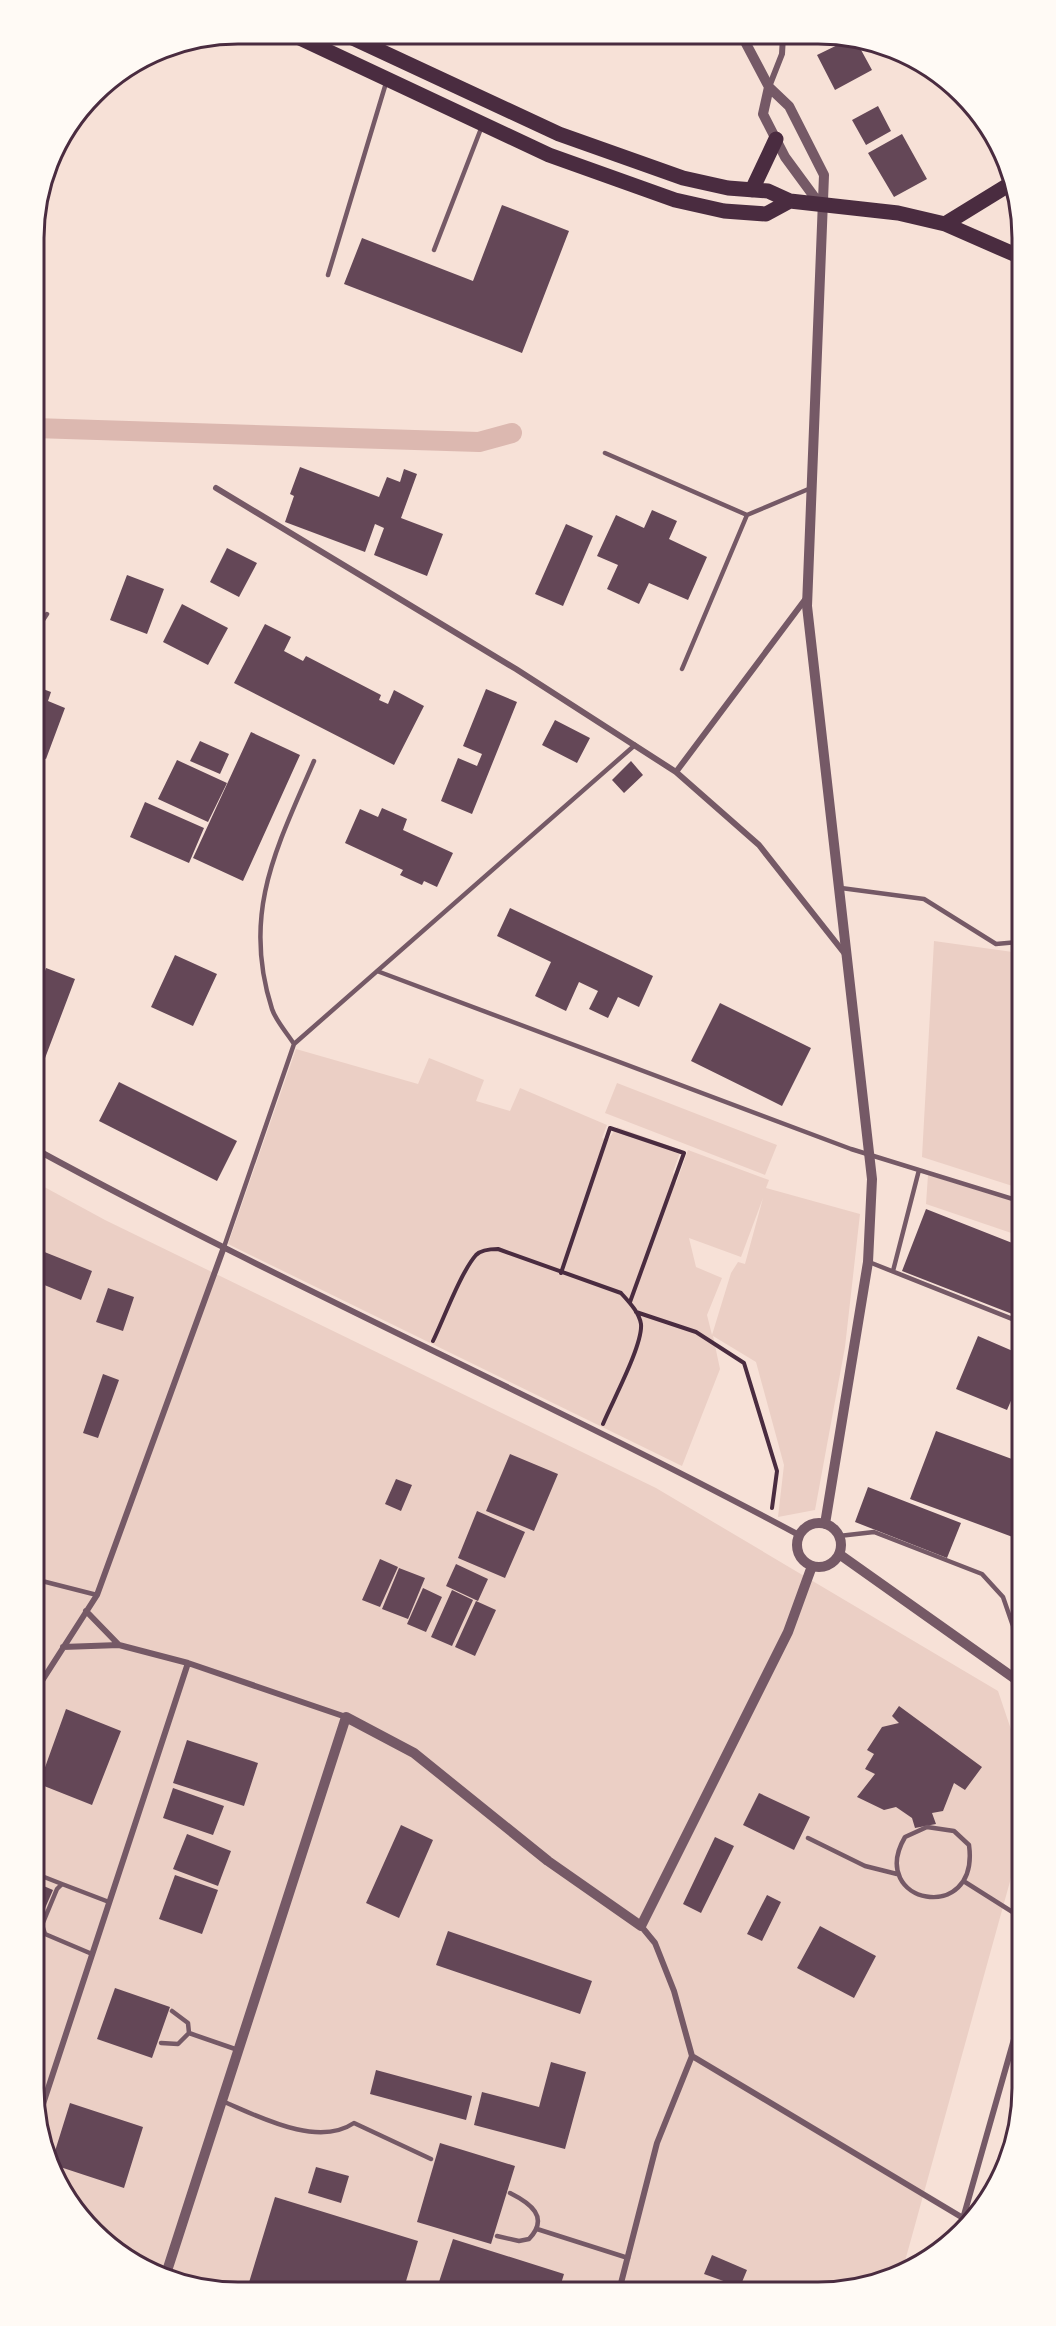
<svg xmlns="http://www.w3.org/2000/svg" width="1056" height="2326" font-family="Lora,serif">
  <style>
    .green { fill: #ebcfc5; fill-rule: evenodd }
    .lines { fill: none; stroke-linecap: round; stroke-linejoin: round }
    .canal { stroke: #dcb8b0; stroke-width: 20 }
    .building { fill: #644757 }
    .path { stroke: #4a2c40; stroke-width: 4 }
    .service { stroke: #755966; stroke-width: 4.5 }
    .minor { stroke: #755966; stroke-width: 6 }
    .tertiary { stroke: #755966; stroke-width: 10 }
    .trunk { stroke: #4a2c40; stroke-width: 15 }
    .rim { fill: none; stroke: #4a2c40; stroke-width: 3 }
  </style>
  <rect width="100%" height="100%" fill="#f7e1d7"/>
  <path class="green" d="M934 941 1019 953V1188L922 1157Z
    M296 1049 418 1084 429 1058 484 1080 476 1101 510 1111 520 1088 607 1125 602 1138 608 1140 617 1127 681 1150 673 1172 676 1184 688 1150 769 1180 766 1188 860 1214 845 1347 815 1510 778 1517 784 1465 756 1362 713 1336 720 1369 682 1466 228 1244ZM763 1198 745 1264 738 1262 731 1273 712 1335 707 1315 722 1278 696 1267 689 1238 741 1257Z
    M617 1083 777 1145 765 1175 605 1113Z
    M928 1175 1019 1203 1020 1236 926 1204Z
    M37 1183 105 1220 656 1488 998 1691 1021 1759 1022 1838 902 2272 872 2286 198 2289 102 2242 67 2202 40 2142Z"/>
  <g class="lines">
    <path class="canal" d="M34 428 479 442 512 433"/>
  </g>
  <path class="building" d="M854 37 872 70 835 90 817 55Z
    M878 106 891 131 866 145 852 120Z
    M902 134 927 179 894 197 868 153Z
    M502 205 569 231 522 353 344 284 362 238 473 281Z
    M300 467 379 497 387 477 400 482 404 469 417 474 401 518 443 534 427 576 374 555 384 528 375 524 365 552 285 522 294 496 290 494Z
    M652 510 677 521 669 539 707 557 688 600 649 583 639 604 607 589 618 565 597 556 616 515 644 528Z
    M566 524 593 536 563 606 535 594Z
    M227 548 257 563 239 597 210 582Z
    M127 575 164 589 147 634 110 620Z
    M182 604 228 628 208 665 163 642Z
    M265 624 291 637 284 651 303 661 306 656 381 695 379 700 388 704 394 690 424 706 394 765 234 683Z
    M35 686 51 692 48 701 65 708 46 759 35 755Z
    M486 689 517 702 472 814 441 801 458 758 477 766 482 754 463 746Z
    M555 720 590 738 577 763 542 745Z
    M251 732 300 755 243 881 193 858Z
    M200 741 229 754 220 774 190 761Z
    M177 760 227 783 208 822 158 799Z
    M631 761 643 775 624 793 612 780Z
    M145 802 204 828 189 863 130 837Z
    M382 808 407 819 403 830 453 853 437 887 424 881 422 885 400 875 403 870 345 843 360 809 378 817Z
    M510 908 653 976 639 1007 618 997 608 1018 589 1009 598 991 579 982 566 1011 535 996 551 962 497 936Z
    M175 955 217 974 193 1026 151 1007Z
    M46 968 75 979 39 1074 36 1072V996Z
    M720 1003 811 1048 782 1106 691 1061Z
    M119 1082 237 1141 217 1181 99 1121Z
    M926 1209 1020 1246V1317L902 1271Z
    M37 1249 92 1271 81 1300 37 1282Z
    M108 1288 134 1297 123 1331 96 1322Z
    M978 1336 1020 1354V1380L1007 1410 956 1389Z
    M103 1374 119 1380 98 1438 83 1433Z
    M936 1431 1020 1462 1021 1540 910 1499Z
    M510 1454 558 1474 534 1531 486 1511Z
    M396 1479 412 1485 401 1511 385 1504Z
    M868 1487 961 1523 947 1558 855 1522Z
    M477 1511 525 1532 505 1578 458 1558Z
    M380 1559 398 1567 380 1607 362 1600Z
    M456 1564 488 1579 478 1601 446 1586Z
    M399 1568 425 1578 408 1619 382 1609Z
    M423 1588 442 1597 426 1632 407 1624Z
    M452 1590 473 1600 452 1646 431 1637Z
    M476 1601 496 1610 475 1656 455 1647Z
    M899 1706 982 1767 965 1790 954 1783 943 1811 932 1813 936 1824 915 1828 912 1818 896 1807 884 1810 857 1797 875 1774 865 1769 874 1754 867 1750 882 1727 899 1723 892 1716Z
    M66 1709 121 1731 92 1805 39 1784Z
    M187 1740 258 1763 244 1806 173 1783Z
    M173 1788 224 1806 213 1835 163 1818Z
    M759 1793 810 1817 794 1850 743 1825Z
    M401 1825 433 1840 399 1918 366 1903Z
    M187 1834 231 1851 218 1886 173 1869Z
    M715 1837 734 1846 701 1913 683 1904Z
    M175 1875 218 1890 202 1934 159 1919Z
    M39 1884 53 1890 39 1922Z
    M767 1895 781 1902 762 1941 747 1934Z
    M820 1926 876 1956 854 1998 797 1968Z
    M448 1931 592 1981 580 2014 436 1965Z
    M115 1988 170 2007 152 2058 97 2039Z
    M551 2062 586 2072 565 2149 474 2125 482 2092 539 2107Z
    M376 2070 472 2096 466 2120 370 2094Z
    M70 2103 143 2127 124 2188 51 2164Z
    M440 2143 515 2166 491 2244 417 2222Z
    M316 2167 349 2176 341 2203 308 2193Z
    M275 2197 418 2241 404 2288 247 2289Z
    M453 2239 564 2274 560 2287 437 2288Z
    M712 2255 747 2270 740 2287 704 2274Z"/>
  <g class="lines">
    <path class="path" d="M561 1273 610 1128 684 1153 630 1302
      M636 1312 696 1332 744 1363 777 1471 772 1508
      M433 1341C444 1318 461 1272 476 1255 481 1250 491 1249 498 1249L621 1293C629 1302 639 1312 641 1324 643 1345 612 1402 603 1424"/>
    <path class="service" d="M434 250 482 126
      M328 275 386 83
      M605 453 747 515
      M35 632 47 614
      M682 669 747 515 811 488
      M841 888 924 899 996 944 1019 942
      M377 971 851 1149 1019 1201
      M294 1044C287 1033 276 1021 272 1009 241 913 277 847 314 761
      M224 1247 294 1044 635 745
      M869 1262 1020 1322
      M893 1271 919 1170
      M839 1536 874 1532 982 1574 1003 1597 1013 1626 1016 1676
      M38 1580 97 1595
      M927 1827 954 1831 969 1845C980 1926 866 1904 905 1837Z
      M808 1838 865 1866 897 1874
      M39 1875 62 1884
      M965 1882 1022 1918
      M92 1954 45 1934 42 1925 57 1889 62 1884 109 1902
      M189 2033 238 2050
      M161 2043 178 2044 189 2033 188 2023 172 2011
      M222 2101C258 2116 317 2148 354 2123L431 2159
      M537 2229 628 2258
      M497 2236 519 2241 529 2239C550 2217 530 2203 510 2193"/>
    <path class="minor" d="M769 87 782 54 783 36
      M216 488 516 669 676 772 759 845 845 954
      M676 772 807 597
      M37 1150C287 1286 548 1401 799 1535
      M86 1611 119 1645
      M63 1647 119 1645 188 1663 346 1717
      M38 1687 97 1595 224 1247
      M692 2056 963 2218
      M40 2113 188 1663
      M958 2236 1022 2011
      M620 2287 657 2143 692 2056 674 1991 655 1943 641 1926"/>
    <path class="tertiary" d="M742 36 769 87 789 106 824 175 807 606 872 1179 868 1262 825 1524
      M769 87 763 114 785 157 821 206
      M797 1545a22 22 0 1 1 44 0a22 22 0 1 1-44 0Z
      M839 1554 1021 1683
      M166 2274 346 1717 414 1753 548 1861 641 1926 788 1632 812 1566"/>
    <path class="trunk" d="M289 33 549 155 675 200 724 211 766 214 790 201
      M344 34 559 134 683 178 728 188 768 191 790 201 898 213 945 224 1016 255
      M752 190 776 139
      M945 224 1015 181"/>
  </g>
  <path d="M0 0H1056V2326H0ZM238 44H818A194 194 0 0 1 1012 238V2088A194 194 0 0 1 818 2282H238A194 194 0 0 1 44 2088V238A194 194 0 0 1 238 44Z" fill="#fffaf5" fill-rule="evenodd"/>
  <path class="rim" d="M238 44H818A194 194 0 0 1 1012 238V2088A194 194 0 0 1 818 2282H238A194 194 0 0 1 44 2088V238A194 194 0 0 1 238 44Z"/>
</svg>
